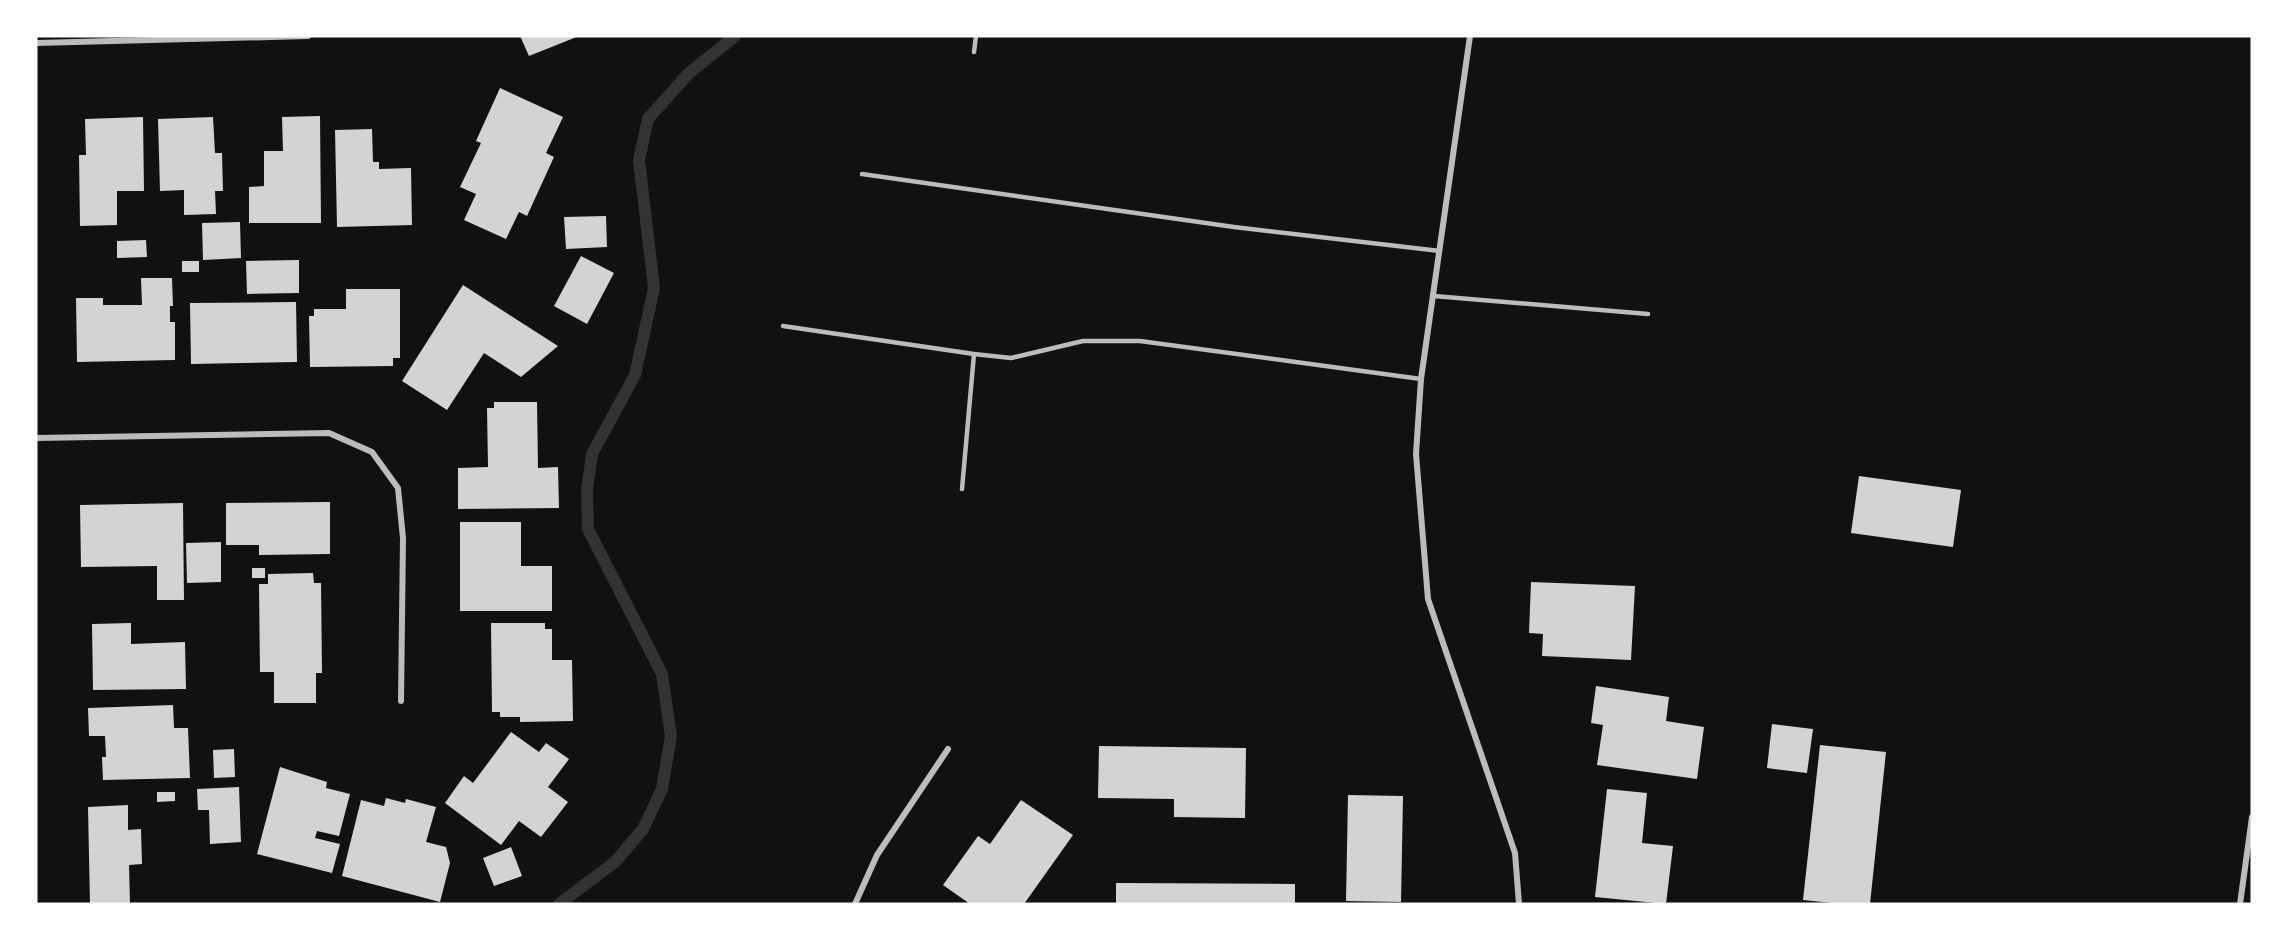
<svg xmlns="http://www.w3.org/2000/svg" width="2288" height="940" font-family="'PT Sans',sans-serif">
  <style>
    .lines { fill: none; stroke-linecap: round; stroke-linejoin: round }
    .stream { stroke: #333; stroke-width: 12 }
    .building { fill: #d3d3d3 }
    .service { stroke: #bcbcbc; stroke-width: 4.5 }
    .minor { stroke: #bcbcbc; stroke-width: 6 }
  </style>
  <rect width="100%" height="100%" fill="#111"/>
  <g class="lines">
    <path class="stream" d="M559 904 615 862 643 829 662 789 671 736 662 674 588 529 587 490 592 454 635 375 654 288 639 160 648 119 688 74 735 36"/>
  </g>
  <path class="building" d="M520 36H579L529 56Z
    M500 88 563 117 546 153 554 157 527 216 519 212 506 239 464 220 476 194 460 187 481 143 476 141Z
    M320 116 321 223H249V187L264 186V151H283L282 117Z
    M143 117 144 191H117V225L80 226 79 155H86L85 119Z
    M213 117 215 153H222L223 191H215L216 214 184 215V190L160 191 158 119Z
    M372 129 373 162H379V169L411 168 412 225 337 227 335 130Z
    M606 216 607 247 566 249 564 217Z
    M240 222 241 258 203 260 202 223Z
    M146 240 147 257 117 258V241Z
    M581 256 614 273 587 324 554 306Z
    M299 260V293L247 294 246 261Z
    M182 261H199V272H182Z
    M141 278H172L173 306H170V322H175V360L77 362 76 298H103V305H142Z
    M463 285 558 346 521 377 484 353 447 410 402 381Z
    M346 289H400V358H393V366L310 367 309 316H314V309H346Z
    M296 302 297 362 191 364 190 303Z
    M494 402H537L538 468 558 467 559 508 458 509V468L488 467 487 408H494Z
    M1859 476 1961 490 1953 547 1851 533Z
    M330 502V554L259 555V545H226V503Z
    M183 503 184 600H157V566L81 567 80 505Z
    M460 522H521V566H552V611H460Z
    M221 542V582L187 583 186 543Z
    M252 568H265V578H252Z
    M313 573 314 583H321L322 673H316V703H274V672H260L259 584H268V574Z
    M1531 582 1635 586 1631 660 1542 656 1543 634 1529 633Z
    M131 623V644L185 642 186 689 93 690 92 624Z
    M491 623H545V629H552V660H572L573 721 520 722V717H500V712H492Z
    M1596 686 1669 697 1666 721 1704 727 1697 779 1597 765 1603 725 1591 723Z
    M173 705 174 728H188L190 778 103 780 102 757H106L105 736H89L88 708Z
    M1772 724 1813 729 1807 773 1767 768Z
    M511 732 539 752 546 743 569 759 548 787 568 802 541 837 519 821 501 845 445 803 464 776 473 783Z
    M1820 745 1886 752 1870 904H1842L1803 900Z
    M1099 746 1246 748 1245 818 1174 817V799L1098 798Z
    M234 749 235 777 214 778 213 750Z
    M280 767 327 782 326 788 350 794 339 836 317 831 315 838 340 844 332 873 257 854Z
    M239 787 241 842 210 844 209 810H198L197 789Z
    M1607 789 1647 793 1642 843 1673 846 1666 904 1595 897Z
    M157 792H175V801L157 802Z
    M1348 795 1403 796 1401 902 1346 901Z
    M386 798 405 803 406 799 436 807 426 842 446 847 450 863 440 902 342 876 361 800 384 806Z
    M1021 800 1073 835 1024 904H970L943 885 978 836 990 844Z
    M128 805V830L141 829 142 864 129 865 130 904H90L88 807Z
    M511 847 522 876 494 886 483 858Z
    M1116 883 1295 884V904H1116Z"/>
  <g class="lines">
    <path class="service" d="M974 52 976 36
      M862 174 1234 227 1440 251
      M1434 296 1648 314
      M783 326 974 354
      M962 489 974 354 1011 358 1083 341H1140L1421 379"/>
    <path class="minor" d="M1470 36 1421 379 1416 454 1428 599 1515 853 1519 904
      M36 43 308 36
      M36 438 329 433 372 452 398 488 403 538 401 701
      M855 904 877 855 948 749
      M2240 904 2252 817"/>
  </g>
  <rect width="2288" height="940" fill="none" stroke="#ffffff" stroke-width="75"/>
</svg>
